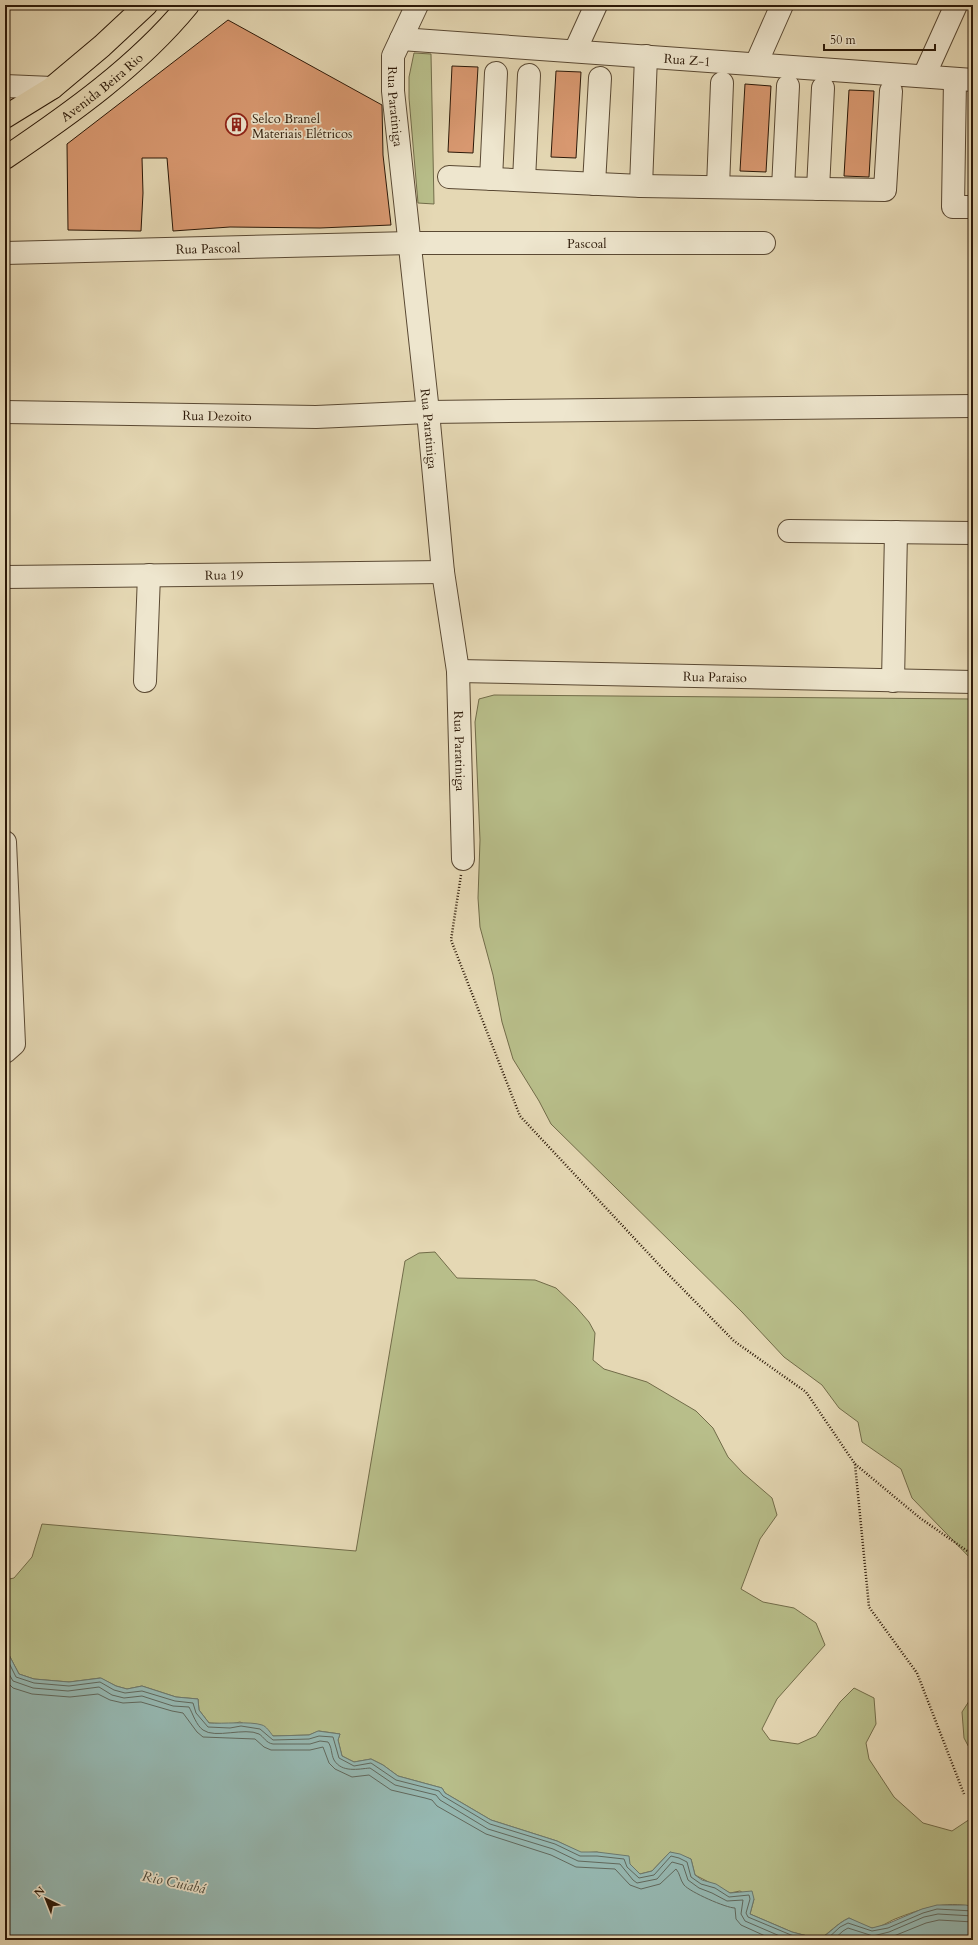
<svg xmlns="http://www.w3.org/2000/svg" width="978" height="1945" font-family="Cardo,serif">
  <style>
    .green { fill: #b8be8a; stroke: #726c49 }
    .water { fill: #96b9b3; stroke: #6c796f }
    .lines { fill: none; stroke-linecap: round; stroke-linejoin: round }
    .shore { stroke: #61695e; stroke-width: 1 }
    .building { fill: #d89870; stroke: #2c1908 }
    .minor-casing { stroke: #5a4933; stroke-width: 24 }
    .major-casing { stroke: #2c1908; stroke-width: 24 }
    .path { stroke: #2c1908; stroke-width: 2.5; stroke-dasharray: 1 2; stroke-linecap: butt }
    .minor { stroke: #eee6ce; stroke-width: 22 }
    .major { stroke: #e5d8b4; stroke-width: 22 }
    .labels { text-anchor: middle; stroke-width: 3.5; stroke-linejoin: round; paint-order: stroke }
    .street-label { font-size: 13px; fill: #2c1908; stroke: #eee6ce }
    .poi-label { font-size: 13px; fill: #2c1908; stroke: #eee6ce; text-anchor: start }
    .water-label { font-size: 14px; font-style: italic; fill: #4c493b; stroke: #eee6ce }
  </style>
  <rect width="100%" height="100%" fill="#e5d8b4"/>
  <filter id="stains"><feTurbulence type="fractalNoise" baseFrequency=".005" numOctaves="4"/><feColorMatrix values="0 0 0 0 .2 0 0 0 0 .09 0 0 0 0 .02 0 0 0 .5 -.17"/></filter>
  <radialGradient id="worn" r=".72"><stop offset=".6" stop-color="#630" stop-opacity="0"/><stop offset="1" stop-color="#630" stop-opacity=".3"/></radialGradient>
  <path class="green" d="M414 53 431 54 434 204 418 203 409 98V77Z
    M494 695 973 699V1561L912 1498 901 1469 862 1442 858 1422 839 1408 822 1385 784 1357 742 1312 551 1124 539 1101 513 1059 502 1022 493 975 480 927 478 898 480 840 475 722 479 699Z
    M435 1252 457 1278 535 1280 556 1288 576 1307 589 1322 595 1333 593 1360 604 1369 647 1382 696 1411 713 1428 728 1457 743 1473 772 1498 777 1515 760 1539 741 1589 763 1602 794 1608 816 1623 825 1645 777 1699 762 1729 770 1740 798 1744 816 1736 840 1702 854 1688 874 1698 876 1724 866 1743 869 1759 894 1797 923 1823 952 1831 973 1817V1907C945 1900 921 1909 895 1919 888 1922 880 1928 872 1928 865 1927 855 1921 849 1918 836 1924 830 1933 819 1939L792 1932 750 1914 754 1899 740 1891 730 1893 695 1875 691 1859 670 1852 652 1871 640 1874 630 1864 597 1852 581 1853 557 1841 491 1820 445 1793 442 1788 398 1776 383 1765 371 1759 354 1762 342 1756 338 1740 340 1734 319 1731 309 1735 273 1736 240 1722 231 1724 209 1723 199 1710 198 1699 176 1697 142 1686 127 1689 116 1686 100 1678 69 1682 34 1679 19 1674 9 1655 5 1657V1580L14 1578 32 1557 42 1524 356 1551 405 1261 419 1253Z
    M973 1695V1755L964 1738 962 1712Z"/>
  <path class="water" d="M9 1655 19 1674 34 1679 69 1682 101 1678 116 1686 127 1689 142 1686 176 1697 198 1699 199 1710 209 1723C222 1724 251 1721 262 1725 266 1726 270 1732 273 1736L309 1735 318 1731 340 1734 338 1740 342 1756 354 1762 371 1759 383 1765 398 1776 442 1788 445 1793 491 1820 557 1841 581 1852H597L629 1856 630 1864 640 1874 652 1871 670 1852 680 1854 691 1859 695 1875 702 1880 716 1884 730 1893 752 1891 754 1899 750 1914 792 1932 819 1939C831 1933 836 1924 849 1918L872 1928 887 1924 922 1909 937 1905H966L973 1907V1940H5V1657Z"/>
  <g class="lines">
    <path class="shore" d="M5 1660 8 1661 16 1677 34 1683 69 1686 100 1682 114 1690 125 1693 142 1691 175 1701 193 1703 196 1713 208 1727 230 1728 241 1726 260 1729 273 1740 309 1739 319 1736 333 1737 339 1758 354 1766 371 1763 396 1780 439 1791 443 1796 490 1824 555 1844 580 1856H597L624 1859 627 1867 639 1878 654 1875 671 1856 679 1858 687 1862 691 1877 701 1884 715 1888 729 1897 749 1895 750 1899 746 1913 748 1917 791 1935 808 1940
      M5 1667 13 1681 33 1688 68 1691 99 1687 112 1695 124 1698 142 1696 173 1706 189 1707C193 1714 196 1725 203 1730 215 1739 245 1727 259 1734 264 1737 266 1743 273 1744H310L320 1741 328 1742C332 1747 331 1754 334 1760 342 1773 358 1769 370 1768L395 1785 436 1795 440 1800 488 1829 553 1849 578 1861 620 1864 633 1880 637 1883 657 1879 672 1862 683 1865 688 1880 699 1888 712 1893 727 1901 743 1900 741 1914 745 1921 789 1940
      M5 1680 13 1688 32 1694 70 1697 98 1694 110 1700 123 1703 141 1702 172 1711 183 1713 197 1732 203 1737 255 1739 264 1747 271 1750H310L323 1747 329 1763 335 1769 352 1777 369 1775 391 1790 425 1798 432 1800 437 1806 486 1834 551 1855 576 1867 615 1869 630 1885 641 1889 660 1884 676 1869C680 1873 680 1880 684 1885 690 1892 726 1908 735 1908L736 1919 741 1925 774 1940
      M826 1940 840 1927 848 1923 872 1931 888 1928 923 1913 937 1909 973 1911
      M833 1940 843 1931 848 1928 873 1936 889 1932 924 1917 938 1914 973 1916
      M884 1940 926 1923 939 1920 973 1922"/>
  </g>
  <path class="building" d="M228 20 382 105 383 155 391 225 320 228 230 227 173 231 167 158H142L143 193 141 231 68 230 67 144Z
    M452 66 478 67 473 153 448 152Z
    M556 71 581 72 576 158 551 157Z
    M745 84 771 86 766 172 740 171Z
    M849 90 874 91 869 177 844 176Z"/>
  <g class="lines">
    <defs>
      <g id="minor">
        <path id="s1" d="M417 5 393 56V91L428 412 443 572 458 671 463 859"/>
        <path id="s2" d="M401 39 973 80"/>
        <path d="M575 51 596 5"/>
        <path d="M756 64 782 5"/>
        <path d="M924 76 956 5"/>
        <path d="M955 79 953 207H973"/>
        <path d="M5 86 52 88"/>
        <path d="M449 177 641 186 646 56"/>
        <path d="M491 179 496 73"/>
        <path d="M524 180 529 75"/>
        <path d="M594 184 600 78"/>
        <path d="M641 186 885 190 891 91"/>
        <path d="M718 187 722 83"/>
        <path d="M783 188 788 86"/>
        <path d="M818 189 823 88"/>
        <path id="s3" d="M5 253 411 243H764"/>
        <path id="s4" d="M5 412 316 417 428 412 973 406"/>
        <path d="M789 531 973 533"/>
        <path id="s5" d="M5 577 443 572"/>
        <path id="s6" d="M458 671 973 682"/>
        <path d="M145 681 149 575"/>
        <path d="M893 681 896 532"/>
        <path d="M5 842 14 1044 5 1052"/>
      </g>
      <g id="major">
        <path d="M5 117 52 88 102 46 146 5"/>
        <path id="s7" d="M5 158C70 114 138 66 188 5"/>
      </g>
    </defs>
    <use href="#minor" class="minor-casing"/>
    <use href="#major" class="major-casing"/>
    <path class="path" d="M461 875 451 940 520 1116 663 1269 734 1341 806 1392 855 1464 869 1607 917 1673 964 1794
      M855 1464 920 1518 973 1555"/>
    <use href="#minor" class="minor"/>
    <use href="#major" class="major"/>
  </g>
  <defs>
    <symbol id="building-ring" viewBox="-11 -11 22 22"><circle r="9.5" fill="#eee6ce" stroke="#8f2418" stroke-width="1.5"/><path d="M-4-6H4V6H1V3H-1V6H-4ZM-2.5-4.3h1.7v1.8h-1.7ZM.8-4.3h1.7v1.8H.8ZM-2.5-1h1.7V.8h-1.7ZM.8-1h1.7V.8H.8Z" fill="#8f2418"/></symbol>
  </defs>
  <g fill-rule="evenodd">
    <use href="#building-ring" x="224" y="112" width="25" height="25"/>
  </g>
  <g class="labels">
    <g class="street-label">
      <text dy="5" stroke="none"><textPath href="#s2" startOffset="287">Rua Z-1</textPath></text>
      <text dy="5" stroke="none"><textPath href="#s7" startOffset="120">Avenida Beira Rio</textPath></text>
      <text dy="5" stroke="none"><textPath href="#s1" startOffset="107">Rua Paratiniga</textPath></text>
      <text dy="5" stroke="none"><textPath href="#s3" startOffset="582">Pascoal</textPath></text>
      <text dy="5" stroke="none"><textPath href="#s3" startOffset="203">Rua Pascoal</textPath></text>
      <text dy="5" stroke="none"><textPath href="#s4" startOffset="212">Rua Dezoito</textPath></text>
      <text dy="5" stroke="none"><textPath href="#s1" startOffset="431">Rua Paratiniga</textPath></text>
      <text dy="5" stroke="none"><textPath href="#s5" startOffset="219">Rua 19</textPath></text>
      <text dy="5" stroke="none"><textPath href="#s6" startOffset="257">Rua Paraiso</textPath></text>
      <text dy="5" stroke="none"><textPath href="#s1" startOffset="755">Rua Paratiniga</textPath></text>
    </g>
    <g class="poi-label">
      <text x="252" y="123">Selco Branel<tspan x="252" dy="15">Materiais Elétricos</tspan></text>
    </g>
    <g class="water-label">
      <text transform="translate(174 1882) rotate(12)" y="5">Rio Cuiabá</text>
    </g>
  </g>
  <rect width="978" height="1945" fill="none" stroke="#e5d8b4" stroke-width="20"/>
  <rect x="6" y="6" width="966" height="1933" fill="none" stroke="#2c1908" stroke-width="2"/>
  <rect x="10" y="10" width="958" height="1925" fill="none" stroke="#2c1908"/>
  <g transform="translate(46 1899) rotate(317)" stroke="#eee6ce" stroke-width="3" paint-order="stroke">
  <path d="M0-3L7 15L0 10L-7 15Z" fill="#2c1908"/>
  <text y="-6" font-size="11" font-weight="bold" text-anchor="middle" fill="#2c1908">N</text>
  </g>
  <path d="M824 44v6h111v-6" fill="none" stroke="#2c1908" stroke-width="2"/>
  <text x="830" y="44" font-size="12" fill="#2c1908" stroke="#eee6ce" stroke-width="3" paint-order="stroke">50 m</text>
  <rect width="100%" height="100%" filter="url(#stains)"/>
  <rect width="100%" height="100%" fill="url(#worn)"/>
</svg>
